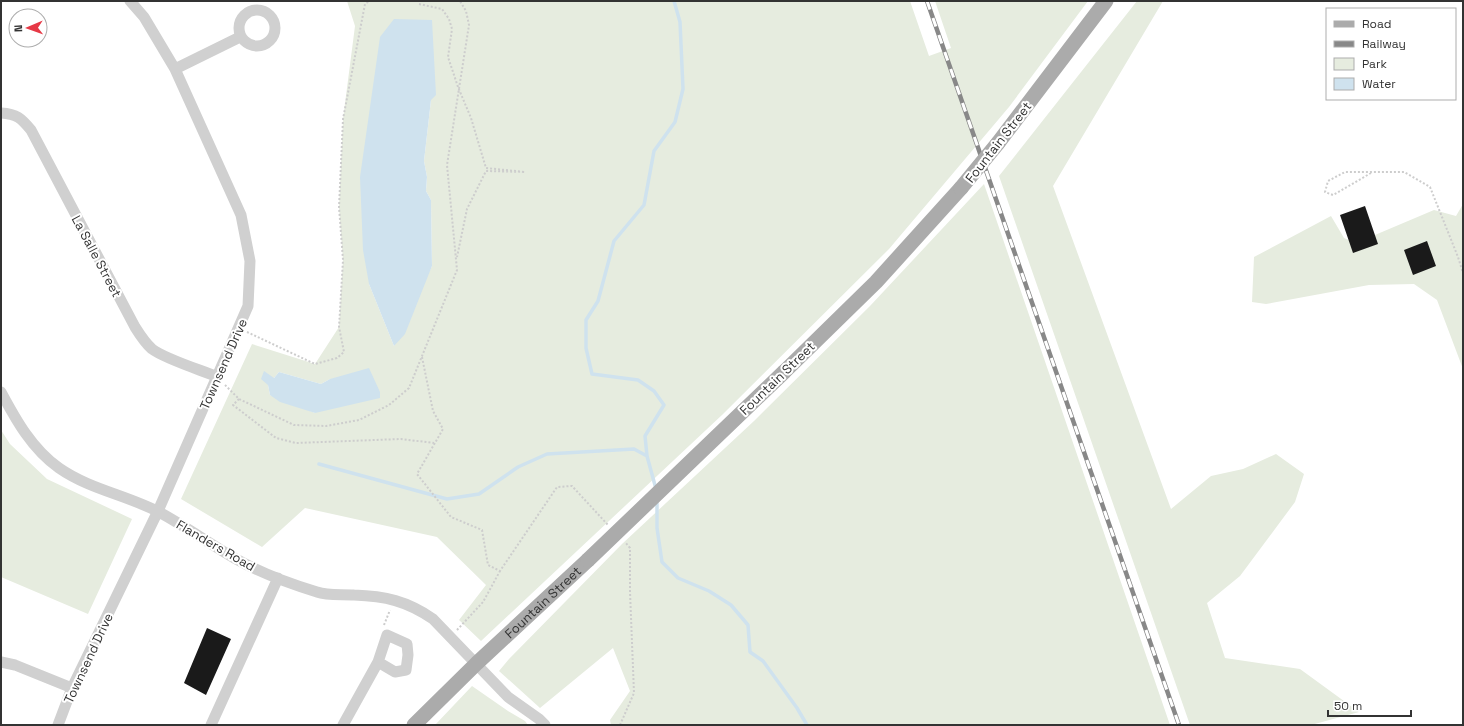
<svg xmlns="http://www.w3.org/2000/svg" width="1464" height="726" font-family="'Space Grotesk',sans-serif">
  <style>
    .green { fill: #e6ecdf; fill-rule: evenodd }
    .water { fill: #cfe2ee }
    .lines { fill: none; stroke-linecap: round; stroke-linejoin: round }
    .stream { stroke: #cfe2ee; stroke-width: 3.5 }
    .building { fill: #1a1a1a }
    .path { stroke: #cdcdcd; stroke-width: 2; stroke-dasharray: 2 2; stroke-linecap: butt }
    .minor { stroke: #d0d0d0; stroke-width: 11 }
    .major { stroke: #ababab; stroke-width: 15 }
    .rail-casing { stroke: #888; stroke-width: 4.5 }
    .rail { stroke: #fff; stroke-width: 3; stroke-dasharray: 9; stroke-linecap: butt }
    .major-bridge { stroke: #ababab; stroke-width: 15 }
    .labels { text-anchor: middle; stroke-width: 4; stroke-linejoin: round; paint-order: stroke }
    .street-label { font-size: 13px; fill: #333; stroke: #fff }
  </style>
  <rect width="100%" height="100%" fill="#fff"/>
  <path class="green" d="M347 1H910L929 56 951 48 935 1H1088L1009 107 889 249 722 415 481 641 459 620 486 585 437 537 305 508 262 547 181 499 252 344 315 364 339 327 343 260 339 207 343 119 355 26ZM432 21 431 100 424 161 427 177 426 191 431 200 432 266 394 346 369 284ZM279 372 321 384 330 379 315 413 270 395 268 385Z
    M1137 1H1163L1053 186 1171 509 1211 476 1243 469 1276 454 1304 474 1295 502 1240 576 1207 603 1225 658 1300 669 1359 712 1311 725H1190L999 176Z
    M984 184 1170 725H611L610 720 630 691 613 648 540 708 499 671 509 659 622 544 754 421 870 306Z
    M1463 204V369L1437 300 1414 284 1369 285 1266 304 1252 302 1254 257 1331 216 1344 238 1356 243 1434 210 1456 216Z
    M1 430 10 444 47 479 132 519 88 614 1 577Z
    M472 686 508 711 525 721 528 725H435Z"/>
  <path class="water" d="M394 19 432 20 436 95 431 100 424 161 427 177 426 191 431 200 432 266 405 334 394 346 369 284 363 250 360 177 380 37Z
    M369 368 380 392V398L315 413 280 402 270 395 268 385 261 379 264 371 274 378 279 372 321 384 330 379Z"/>
  <g class="lines">
    <path class="stream" d="M319 464 447 499 479 494 518 467 547 454 634 449 647 456
      M656 489 647 456 645 436 664 405 654 391 638 380 592 374 586 348V320L598 301 614 241 644 205 654 151 675 122 683 89 680 22 674 1
      M657 501V528L662 562 678 578 709 591 731 605 748 625 750 652 763 661 797 708 807 725"/>
  </g>
  <path class="building" d="M1365 206 1378 244 1353 253 1340 215Z
    M1427 241 1436 266 1413 275 1404 250Z
    M207 628 231 639 206 695 184 683Z"/>
  <g class="lines">
    <path class="path" d="M419 4 442 9 449 19 452 29 448 57 458 87 471 118 486 168 525 172 486 171 467 209 457 257
      M1371 173 1333 195 1325 192 1328 181 1345 172H1404L1430 187 1458 257 1463 273
      M247 332 315 364 337 358 344 352 339 327 343 260 339 207 343 119 365 4 369 1
      M422 357 433 411 443 429 417 474 451 517 482 530 488 565 500 571 557 487 572 486 608 525
      M225 385 239 399 294 425 326 426 359 420 389 405 409 388 457 270 447 165 469 25 466 11 460 1
      M239 399 233 405 276 438 296 443 401 439 434 443
      M384 625 390 610
      M457 630 483 602 500 571
      M620 725 634 693 630 592V548L625 542"/>
    <path class="minor" d="M239 28a18 18 0 1 1 36 0a18 18 0 1 1-36 0Z
      M175 69 240 37
      M1 113C17 114 21 118 31 130L135 327C140 335 145 343 152 349 165 359 201 370 218 377
      M1 392C16 420 32 449 59 468 89 489 126 495 159 512 185 526 210 544 236 559 261 573 291 584 317 592 328 596 342 594 354 595 385 596 407 601 433 619L508 697 539 719 545 725
      M1 662 15 665 72 688
      M58 725 72 688 158 511 248 306 250 261 241 215 175 69 144 17 130 1
      M211 725 278 578
      M343 725 378 662 387 635 407 644 408 655 406 670 395 672 378 662"/>
    <g class="major">
      <path d="M998 143 1106 1"/>
      <path d="M784 372 876 282 961 188"/>
      <path id="s1" d="M414 725 477 663 588 560"/>
    </g>
    <defs>
      <path id="rail" d="M927 1 1179 725"/>
    </defs>
    <use href="#rail" class="rail-casing"/>
    <use href="#rail" class="rail"/>
    <path class="major-bridge" d="M961 188 998 143
      M588 560 784 372"/>
  </g>
  <g class="labels">
    <g class="street-label">
      <text transform="translate(998 142) rotate(-52)" y="5">Fountain Street</text>
      <text transform="translate(97 256) rotate(62)" y="5">La Salle Street</text>
      <text transform="translate(223 364) rotate(-66)" y="5">Townsend Drive</text>
      <text transform="translate(777 378) rotate(-44)" y="5">Fountain Street</text>
      <text transform="translate(216 545) rotate(30)" y="5">Flanders Road</text>
      <text dy="5" stroke="none"><textPath href="#s1" startOffset="178">Fountain Street</textPath></text>
      <text transform="translate(88 658) rotate(-65)" y="5">Townsend Drive</text>
    </g>
  </g>
  <rect width="1464" height="726" fill="none" stroke="#333333" stroke-width="4"/>
  <rect x="1326" y="8" width="130" height="92" fill="#ffffff" stroke="#adadad"/>
  <rect x="1334" y="21" width="20" height="6" fill="#ababab" stroke="#adadad"/>
  <text x="1362" y="28" font-size="12" fill="#333333">Road</text>
  <rect x="1334" y="41" width="20" height="6" fill="#888888" stroke="#adadad"/>
  <text x="1362" y="48" font-size="12" fill="#333333">Railway</text>
  <rect x="1334" y="58" width="20" height="12" fill="#e6ecdf" stroke="#adadad"/>
  <text x="1362" y="68" font-size="12" fill="#333333">Park</text>
  <rect x="1334" y="78" width="20" height="12" fill="#cfe2ee" stroke="#adadad"/>
  <text x="1362" y="88" font-size="12" fill="#333333">Water</text>
  <g transform="translate(28 28) rotate(268)"><circle r="19" fill="#ffffff" stroke="#adadad"/>
  <path d="M0-3L7 15L0 10L-7 15Z" fill="#e63946"/>
  <text y="-6" font-size="11" font-weight="bold" text-anchor="middle" fill="#333333">N</text>
  </g>
  <path d="M1328 710v6h83v-6" fill="none" stroke="#333333" stroke-width="2"/>
  <text x="1334" y="710" font-size="12" fill="#333333" stroke="#ffffff" stroke-width="3" paint-order="stroke">50 m</text>
</svg>
